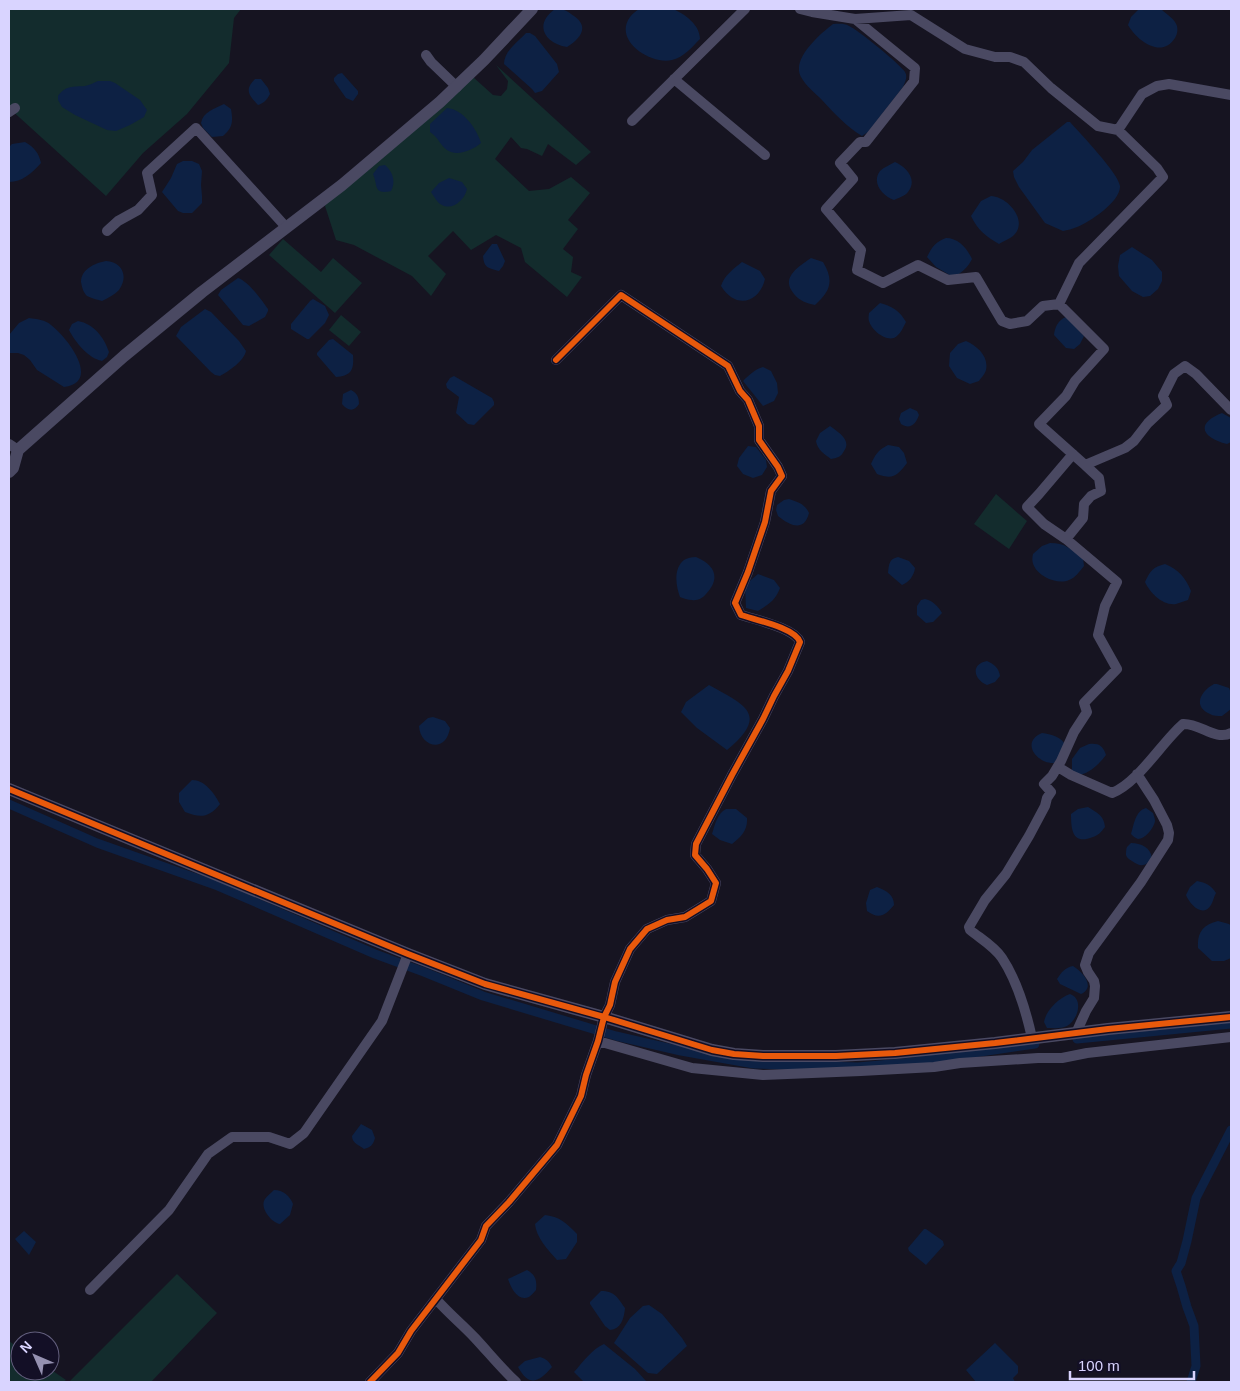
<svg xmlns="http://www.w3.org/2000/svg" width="1240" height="1391" font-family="Arial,sans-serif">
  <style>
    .green { fill: #132c2d }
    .water { fill: #0d2144 }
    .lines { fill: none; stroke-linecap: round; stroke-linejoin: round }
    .canal { stroke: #0d2144; stroke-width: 9 }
    .minor { stroke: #4a4962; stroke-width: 10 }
    .tertiary { stroke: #4a4962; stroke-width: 12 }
    .cycleway-casing { stroke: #130f26; stroke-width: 9 }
    .cycleway { stroke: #e8590c; stroke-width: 6 }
  </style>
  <rect width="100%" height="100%" fill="#161421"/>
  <path class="green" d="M9 9H241L234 18 229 63 187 114 143 153 106 196 9 108Z
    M496 65 591 152 576 165 548 144 542 156 527 149 521 148 511 137 495 159 529 191 549 189 571 177 590 193 568 220 578 229 563 249 573 257 571 272 582 277 567 297 525 262 521 248 496 235 471 250 453 231 428 256 446 274 431 296 412 276 354 245 336 240 325 206 328 199 473 77 493 95 501 96 507 89 508 81Z
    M283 239 321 272 333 258 362 283 335 313 269 255Z
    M341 315 361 332 349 346 329 330Z
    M996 494 1027 521 1009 549 974 524Z
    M177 1274 217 1313 151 1382H69Z
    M9 1341 20 1349V1371H50V1369L66 1380 63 1382H9Z"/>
  <path class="water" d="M555 9C563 8 567 11 574 16 590 27 580 39 567 47 545 43 533 25 555 9Z
    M639 9H673C685 14 700 25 700 39 692 47 683 58 672 60 650 65 613 40 630 17 632 14 636 11 639 9Z
    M1139 9H1161C1166 14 1175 19 1177 26 1178 31 1177 34 1175 38 1162 59 1137 41 1128 25L1131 17Z
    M833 24C839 24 844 23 849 26 857 29 901 65 905 72 908 77 905 82 903 87L868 132 862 136C846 126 835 114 822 100 815 93 806 86 801 77 791 59 820 34 833 24Z
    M526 33H530L535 36 557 64 559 72 542 91 535 93 532 89 504 64C504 51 518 42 526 33Z
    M342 73 358 91V94L353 101 346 98 334 81V78L338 74Z
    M255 79H261L268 88 270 94C267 100 264 103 258 105 249 95 244 90 255 79Z
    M98 81H110L115 83 140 100 147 110 144 117 130 125 116 131 107 130 75 115 62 107 58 100V96C66 85 73 87 85 86 90 85 93 83 98 81Z
    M224 104 231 109C233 121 233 128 223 136L212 137 203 128 201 123C203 112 214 109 224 104Z
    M447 108C463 109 477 129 481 143 473 150 457 157 447 150 440 145 438 137 430 132V124Z
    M1067 122H1070C1080 133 1119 174 1120 186 1121 201 1090 222 1077 227 1073 229 1067 230 1063 231L1045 223 1019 187 1014 177 1013 171 1023 162 1032 150Z
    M25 142C34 147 39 153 41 163 32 173 22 182 9 182V147L12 144Z
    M183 161H192L199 164 202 171 201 185 202 196V203L192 213H183L178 211 162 192 171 178 177 164Z
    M895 162C906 167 918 179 908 192 905 196 898 198 894 200 883 196 871 183 880 171 884 167 890 165 895 162Z
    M385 165C393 172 396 182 391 191 373 195 378 185 373 174L379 166Z
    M449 178 462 182 467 189C465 199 453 211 442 205 437 203 434 196 431 192L439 183Z
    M991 196C1009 197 1029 222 1013 236 1010 239 1003 241 999 244 985 236 978 230 971 216L981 201Z
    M946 238C958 238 967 248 972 259 968 267 962 273 953 277L936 267 927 257C932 247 935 242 946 238Z
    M492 244H497L505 261 503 266 499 271C488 268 484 268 483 256Z
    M1132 247 1152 260 1162 272V281L1158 289 1150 296 1143 297 1132 291 1119 276 1118 266 1120 255Z
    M811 258 823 262C834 280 831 291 815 305 806 303 800 301 794 294 780 278 798 267 811 258Z
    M106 261C122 262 129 276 119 290 114 295 108 298 102 301 98 300 91 298 87 296 83 292 82 287 81 282 81 269 95 263 106 261Z
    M742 262 760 271 765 279C759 304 735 309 721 286 724 276 733 269 742 262Z
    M238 278C248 281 262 300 268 309V311L265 317 249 326 243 325 218 295 221 290Z
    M313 299 325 306 329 315 325 323 309 339H307L291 329V324L310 301Z
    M880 303C892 306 900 311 906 322 903 328 900 335 894 338 884 341 871 329 869 321 868 319 869 314 869 313Z
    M205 309 211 312 239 341 246 351C244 361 229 371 220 376L215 375 211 372 176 336 181 327Z
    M1066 317 1084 336 1080 344 1074 349 1066 348 1054 335C1055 327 1058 320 1066 317Z
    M29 318C36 319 46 320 51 325 67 337 102 382 64 387L37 370 30 360 24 355 18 353H9V335L19 323Z
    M78 321C94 324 104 337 109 352L107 357 102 361C88 358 76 343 69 330L72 324Z
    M333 339 353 355C354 369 352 376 336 377L317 355V353L329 340Z
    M966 341C977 346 989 356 986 370 985 374 981 378 979 381L970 384 957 378 949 366 950 353 958 344Z
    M763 367 771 371 777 383 778 393 774 401 763 406 743 381C748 376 755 369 763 367Z
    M454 376 492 398 494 402V405L474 425 468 424 456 413 459 397 447 388 446 384 450 378Z
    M351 390C357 393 359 397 359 404 354 412 348 411 342 404L343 394Z
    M910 408 917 411 919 415C916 424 910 430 901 424L899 419 901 413Z
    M1222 413 1231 418V442L1227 444C1203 438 1194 424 1222 413Z
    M830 426C838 432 852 440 844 451 841 457 837 458 831 459 824 454 817 449 816 441L820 433Z
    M888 445 899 447 904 453 907 463C897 476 893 480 877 474L871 464C875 455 878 450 888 445Z
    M748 446 756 447 766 460 767 467 762 475 753 478 743 474 737 466 739 458Z
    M789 499C798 502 805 504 809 513 804 533 789 525 778 516L776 510 777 505 784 500Z
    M1050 543C1065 543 1071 549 1083 558L1084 566C1080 571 1075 578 1069 580 1058 585 1039 577 1034 566 1032 562 1032 558 1033 554L1042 546Z
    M696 557C715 565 721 578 706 594 703 598 697 601 692 600 688 600 683 598 680 597 676 586 673 569 684 560 687 558 692 557 696 557Z
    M898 557 909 561 915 568C914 576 909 582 902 585L888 573C889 564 889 559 898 557Z
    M1165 564C1179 570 1185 577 1191 591L1188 600C1184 601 1180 603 1176 604 1163 606 1150 593 1145 582 1150 571 1153 567 1165 564Z
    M758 574 774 580 780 588C775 601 769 604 758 611L746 608 745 585Z
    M925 599C932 600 939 607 942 613L933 622 926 623 917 615V606L921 600Z
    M987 661C994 664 999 668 1000 676L995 682 987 685C974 680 970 664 987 661Z
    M1214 684H1217L1229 688 1231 693V709L1222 716C1218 716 1213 716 1210 714 1192 706 1201 691 1214 684Z
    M709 685C745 705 770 714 727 750L697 728 681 712 686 702Z
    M433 717 445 721 450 728C446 754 420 747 419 726L428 718Z
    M1042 733C1051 734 1062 737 1066 746L1054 763C1037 764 1020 742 1042 733Z
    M1089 744C1098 743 1103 745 1106 755 1099 764 1091 772 1080 775L1072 771V759L1080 748Z
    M192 780C205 780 214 793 220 804 209 818 200 818 185 812L179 802V793Z
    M1088 807C1097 813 1104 815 1105 827 1101 832 1099 835 1093 837 1073 845 1071 831 1071 814L1078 809Z
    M1146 808 1153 813C1154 816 1155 819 1155 821 1154 828 1145 839 1138 839 1135 838 1133 836 1131 834 1134 825 1135 811 1146 808Z
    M726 809H736L747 818C748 830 741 837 732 844L720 840 712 834C715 824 717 814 726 809Z
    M1131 843C1141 843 1151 848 1152 858 1146 867 1140 867 1132 861 1129 859 1127 858 1126 855 1126 853 1126 849 1127 847Z
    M1197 881C1206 883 1211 885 1216 893 1214 896 1213 902 1211 905 1203 918 1190 905 1186 895L1190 887Z
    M877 887C887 891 894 895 894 905 886 915 879 920 867 911L866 903 870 890Z
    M1218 921 1229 924 1231 926V958L1224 961H1212L1198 948C1197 932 1203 925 1218 921Z
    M1073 966C1083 972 1096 987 1081 994L1060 984 1057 979C1062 972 1064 968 1073 966Z
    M1070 994C1084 999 1078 1020 1067 1026 1061 1029 1054 1028 1047 1028L1044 1022C1046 1010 1059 998 1070 994Z
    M361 1124 372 1130 375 1138C373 1145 371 1147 364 1149 359 1145 352 1143 352 1136Z
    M274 1190C283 1190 290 1196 293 1204L290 1215 280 1224C272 1223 259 1208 265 1199 267 1196 271 1193 274 1190Z
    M545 1215C561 1217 566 1223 577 1234V1242L566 1259 557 1260C548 1250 536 1237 535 1224Z
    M924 1229H926L943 1241 944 1245 926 1265 909 1251 908 1248Z
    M24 1231 36 1242 29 1255 15 1239Z
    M527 1270C536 1275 537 1281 536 1290 534 1292 532 1295 529 1297 518 1302 511 1288 508 1279Z
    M601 1291C615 1291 618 1298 625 1308 624 1319 621 1329 610 1330L605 1326 590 1304V1302Z
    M649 1305 662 1314 682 1338 687 1346 657 1374 648 1373 614 1343 630 1318 643 1306Z
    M995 1343 1018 1366V1373L1013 1378 1015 1382H976L966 1370Z
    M604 1344 635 1369 647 1382H584L574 1372C583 1362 592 1349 604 1344Z
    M540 1357C546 1359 549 1361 552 1367 538 1383 529 1387 518 1367L525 1361Z"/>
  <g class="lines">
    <path class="canal" d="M9 804 97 843 218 886 375 954 424 972 483 996 616 1036 681 1051 754 1064 858 1067 913 1062 1035 1044
      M1077 1039 1231 1024
      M1191 1382 1196 1366 1194 1326 1187 1307 1181 1286 1176 1271 1181 1263 1187 1241 1196 1198 1231 1130"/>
    <path class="minor" d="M800 9 812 12 855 19 911 15 965 49 995 57H1010L1024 62 1051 88 1098 126 1118 130 1157 168 1163 177 1079 263 1059 304
      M855 19 915 68 914 81 866 142H860L840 163 853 179 826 209 861 250 857 270 883 283 918 265 948 280 976 277 1002 321 1010 324 1027 321 1043 306 1059 304 1104 349 1075 381 1066 396 1039 424 1085 465
      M426 55 431 62 457 87
      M674 79 765 155
      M9 112 15 108
      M632 121 745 9
      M1118 130 1142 94 1157 86 1169 84 1231 95
      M107 231 118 221 138 210 152 195 147 173 196 128 286 227
      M9 444 18 450
      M1066 539 1083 518 1084 504 1091 496 1101 491 1099 478 1085 465 1125 448 1134 441 1148 423 1167 405 1163 396 1174 374 1185 366 1196 374 1231 410
      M1058 767 1071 775 1112 793C1138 783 1162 742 1183 724 1200 723 1215 741 1231 733
      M1076 1033 1086 1011 1094 998 1095 986 1094 981 1088 972 1085 965 1089 953 1141 882 1168 840 1169 833 1167 825 1154 800 1137 774
      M1032 1038C1026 1011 1018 982 1002 958 994 946 981 939 970 930L969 927 985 900 1006 874 1029 836 1045 806 1047 798 1051 792 1044 784 1052 776 1061 761 1074 732 1087 712 1084 703 1117 669 1098 635 1105 606 1117 582 1066 539 1044 524 1027 507 1039 494 1073 454
      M598 1041 692 1068 763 1075 861 1071 934 1067 960 1063 1038 1058H1062L1087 1053 1231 1037
      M90 1290 169 1210 208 1154 232 1137H269L290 1144 304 1133 382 1021 408 954
      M436 1299C448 1313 463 1325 475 1338 489 1353 501 1368 516 1382
      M370 1382 398 1353 411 1331 481 1240 486 1226 509 1202 557 1145 581 1096 586 1075 598 1041 604 1017 610 1005 615 982 630 949 647 929 667 920 685 917 711 901 716 883 707 869 695 855 696 844 732 775 763 719 774 696 788 671 800 642C795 628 756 620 741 615L735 603 748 572 765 522 771 491 782 476 778 467 759 440V426L748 400 740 391 728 366 621 295 556 360"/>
    <path class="tertiary" d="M9 472 13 468 18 450 124 356 202 292 342 185 440 102 484 60 532 9
      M9 789 408 954 485 984 604 1017 712 1050 734 1054 763 1056H836L895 1053 995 1043 1108 1029 1231 1017"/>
    <defs>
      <path id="cycleway" d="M9 789 408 954 485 984 604 1017 712 1050 734 1054 763 1056H836L895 1053 995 1043 1108 1029 1231 1017
        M370 1382 398 1353 411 1331 481 1240 486 1226 509 1202 557 1145 581 1096 586 1075 598 1041 604 1017 610 1005 615 982 630 949 647 929 667 920 685 917 711 901 716 883 707 869 695 855 696 844 732 775 763 719 774 696 788 671 800 642C795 628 756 620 741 615L735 603 748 572 765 522 771 491 782 476 778 467 759 440V426L748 400 740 391 728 366 621 295 556 360"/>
    </defs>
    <use href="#cycleway" class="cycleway-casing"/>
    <use href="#cycleway" class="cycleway"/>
  </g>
  <rect width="1240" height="1391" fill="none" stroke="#d9d4ff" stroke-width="20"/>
  <g transform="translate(35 1356) rotate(315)"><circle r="24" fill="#130f26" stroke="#625e7d"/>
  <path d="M0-4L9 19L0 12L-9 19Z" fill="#9591b1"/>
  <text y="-8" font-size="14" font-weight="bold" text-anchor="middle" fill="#d9d4ff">N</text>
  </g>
  <path d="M1070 1371v8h124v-8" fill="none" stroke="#d9d4ff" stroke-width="2.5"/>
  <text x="1078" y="1371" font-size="15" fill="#d9d4ff" stroke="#130f26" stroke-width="4" paint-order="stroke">100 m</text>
</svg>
